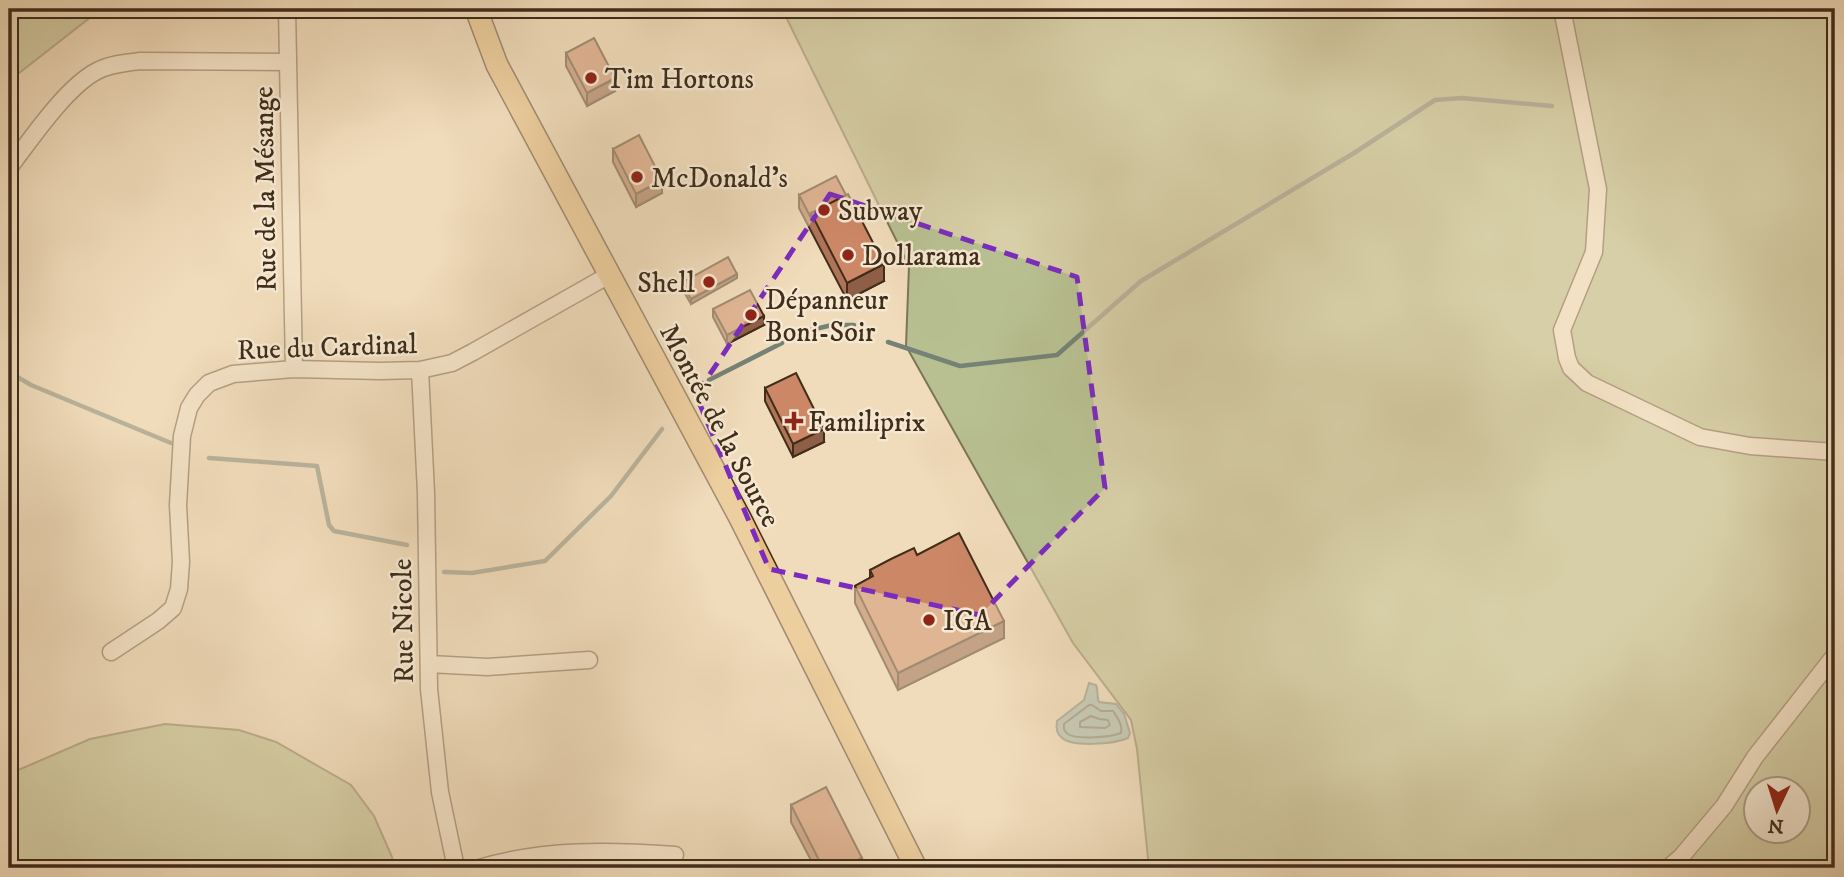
<svg xmlns="http://www.w3.org/2000/svg" width="1844" height="877" font-family="'IM FELL DW Pica',serif">
  <style>
    .green { fill: #b8c091; stroke: #7c7656; stroke-width: 2; fill-rule: evenodd }
    .water { fill: #9abbb3; stroke: #768276; stroke-width: 2 }
    .lines { fill: none; stroke-linecap: round; stroke-linejoin: round }
    .shore { stroke: #6d7466; stroke-width: 2 }
    .stream { stroke: #768276; stroke-width: 4.5 }
    .minor-casing { stroke: #6c5842; stroke-width: 19 }
    .major-casing { stroke: #402d1a; stroke-width: 24 }
    .minor { stroke: #f5e8d2; stroke-width: 16 }
    .major { stroke: #e8be7d; stroke-width: 21 }
    .wall { fill: #af7458; stroke: #402d1a; stroke-width: 2 }
    .shaded-wall { fill: #8f5e47; stroke: #402d1a; stroke-width: 2 }
    .building { fill: #cc8766; stroke: #402d1a; stroke-width: 2 }
    .marked { fill: none; stroke: #7b2cbf; stroke-width: 5; stroke-dasharray: 14 9; stroke-linejoin: round }
    .poi-dot { fill: #8f2418; stroke: #f5e8d2; stroke-width: 2.5 }
    .labels { text-anchor: middle; stroke-width: 5; stroke-linejoin: round; paint-order: stroke }
    .poi-label { font-size: 28px; fill: #402d1a; stroke: #f5e8d2; text-anchor: start }
    .street-label { font-size: 28px; fill: #402d1a; stroke: #f5e8d2 }
  </style>
  <rect width="100%" height="100%" fill="#f0dbba"/>
  <filter id="stains"><feTurbulence type="fractalNoise" baseFrequency=".00286" numOctaves="4"/><feColorMatrix values="0 0 0 0 .2 0 0 0 0 .09 0 0 0 0 .02 0 0 0 .5 -.17"/></filter>
  <radialGradient id="worn" r=".72"><stop offset=".6" stop-color="#630" stop-opacity="0"/><stop offset="1" stop-color="#630" stop-opacity=".3"/></radialGradient>
  <path class="green" d="M9 9H101L9 81Z
    M782 9H1835V868H1149L1137 749 1131 720 1073 643 906 346 909 266ZM1756 790H1798V832H1756Z
    M165 724 239 730 276 742 351 785 374 816 392 857 394 868H9V774L90 739Z"/>
  <path class="water" d="M1089 683 1096 685C1099 691 1096 696 1099 702L1116 704 1124 714 1130 733 1128 738C1114 744 1072 748 1061 737 1056 733 1056 727 1057 721L1084 700Z"/>
  <g class="lines">
    <path class="shore" d="M1089 705H1092L1101 711H1113C1117 717 1123 725 1121 733 1112 737 1077 740 1068 734 1063 730 1064 729 1064 724Z
      M1091 716 1099 719 1108 720 1110 725 1105 728 1080 727V722Z"/>
    <path class="stream" d="M807 331 832 325H854
      M888 342 960 366 1057 355 1141 281 1354 153 1435 100 1462 98 1552 106
      M9 372 31 385 171 443
      M709 380 782 343
      M209 458 317 466 329 525 334 531 407 545
      M444 572 472 573 545 561 611 496 662 429"/>
    <defs>
      <path id="minor" d="M287 9 294 369
        M1562 9 1598 189 1594 252 1562 330 1567 358 1571 368 1587 383 1700 437 1750 446 1835 452
        M9 168C31 139 66 87 97 71 110 64 126 63 140 61L288 62
        M420 370 426 493 429 689 440 792 456 868
        M111 652 158 621 173 608 179 589 181 562 178 505 182 436 189 408 197 395 209 383 233 374 294 369 380 371 420 370 452 363 473 352 609 275
        M429 664 487 667 589 660
        M479 868C543 849 609 850 675 855
        M1668 868 1681 857 1724 806 1755 757 1835 655"/>
      <path id="major" d="M476 9 497 65 740 518 916 868"/>
    </defs>
    <use href="#minor" class="minor-casing"/>
    <use href="#major" class="major-casing"/>
    <use href="#minor" class="minor"/>
    <use href="#major" class="major"/>
  </g>
  <path class="wall" d="M566 53 615 91 587 106 566 66Z
    M613 149 662 193 636 207 613 162Z
    M799 195 884 281 847 300 799 208Z
    M737 278 691 304 681 287V283Z
    M713 309 764 325 727 344 713 317Z
    M765 388 824 442 793 457 765 401Z
    M917 555 1004 638 898 690 855 603V586L870 578V570Z
    M791 805 862 868H815L791 822Z"/>
  <path class="shaded-wall" d="M615 78V91L587 106V93Z
    M662 180V193L636 207V194Z
    M884 264V281L847 300V283Z
    M737 274V278L691 304V299Z
    M764 316V325L727 344V335Z
    M824 429V442L793 457V444Z
    M1004 621V638L898 690V673Z
    M862 858V868H841Z"/>
  <path class="building" d="M594 38 615 78 587 93 566 53Z
    M639 135 662 180 636 194 613 149Z
    M836 176 846 195 811 213V218L799 195Z
    M848 194 884 264 847 283 811 213Z
    M728 257 737 274 691 299 681 283Z
    M750 290 764 316 727 335 713 309Z
    M796 373 824 429 793 444 765 388Z
    M959 533 1004 621 898 673 855 586 873 576 870 570 891 559 914 548 917 555Z
    M826 787 862 858 841 868H823L791 805Z"/>
  <path d="M0 0H1844V877H0ZM830 194 1077 277 1105 488 980 615 769 569 696 395Z" fill="#f0dbba" fill-opacity=".55" fill-rule="evenodd"/>
  <path class="marked" d="M830 194 1077 277 1105 488 980 615 769 569 696 395Z"/>
  <g class="poi-dot">
    <circle cx="591" cy="78" r="7"/>
    <circle cx="637" cy="177" r="7"/>
    <circle cx="824" cy="210" r="7"/>
    <circle cx="848" cy="255" r="7"/>
    <circle cx="709" cy="282" r="7"/>
    <circle cx="751" cy="315" r="7"/>
    <path d="M790.5 410.5h7v7h7v7h-7v7h-7v-7h-7v-7h7z"/>
    <circle cx="929" cy="620" r="7"/>
  </g>
  <g class="labels">
    <g class="poi-label">
      <text x="605" y="88">Tim Hortons</text>
      <text x="651" y="187">McDonald's</text>
      <text x="838" y="220">Subway</text>
      <text x="862" y="265">Dollarama</text>
      <text x="695" y="292" text-anchor="end">Shell</text>
      <text x="765" y="309">Dépanneur<tspan x="765" dy="32">Boni-Soir</tspan></text>
      <text x="808" y="431">Familiprix</text>
      <text x="943" y="630">IGA</text>
    </g>
    <g class="street-label">
      <text transform="translate(264 189) rotate(-91)" y="10">Rue de la Mésange</text>
      <text transform="translate(327 346) rotate(-2)" y="10">Rue du Cardinal</text>
      <text transform="translate(721 425) rotate(62)" y="10">Montée de la Source</text>
      <text transform="translate(402 621) rotate(-91)" y="10">Rue Nicole</text>
    </g>
  </g>
  <rect width="1844" height="877" fill="none" stroke="#f0dbba" stroke-width="35"/>
  <rect x="10" y="10" width="1823" height="856" fill="none" stroke="#402d1a" stroke-width="3.5"/>
  <rect x="18" y="18" width="1809" height="842" fill="none" stroke="#402d1a" stroke-width="2"/>
  <g transform="translate(1777 810) rotate(184)"><circle r="33" fill="#f5e8d2" stroke="#ad9d88" stroke-width="2"/>
  <path d="M0-5L12 26L0 18L-12 26Z" fill="#8f2418"/>
  <text y="-10" font-size="19" font-weight="bold" text-anchor="middle" fill="#402d1a">N</text>
  </g>
  <rect width="100%" height="100%" filter="url(#stains)"/>
  <rect width="100%" height="100%" fill="url(#worn)"/>
</svg>
